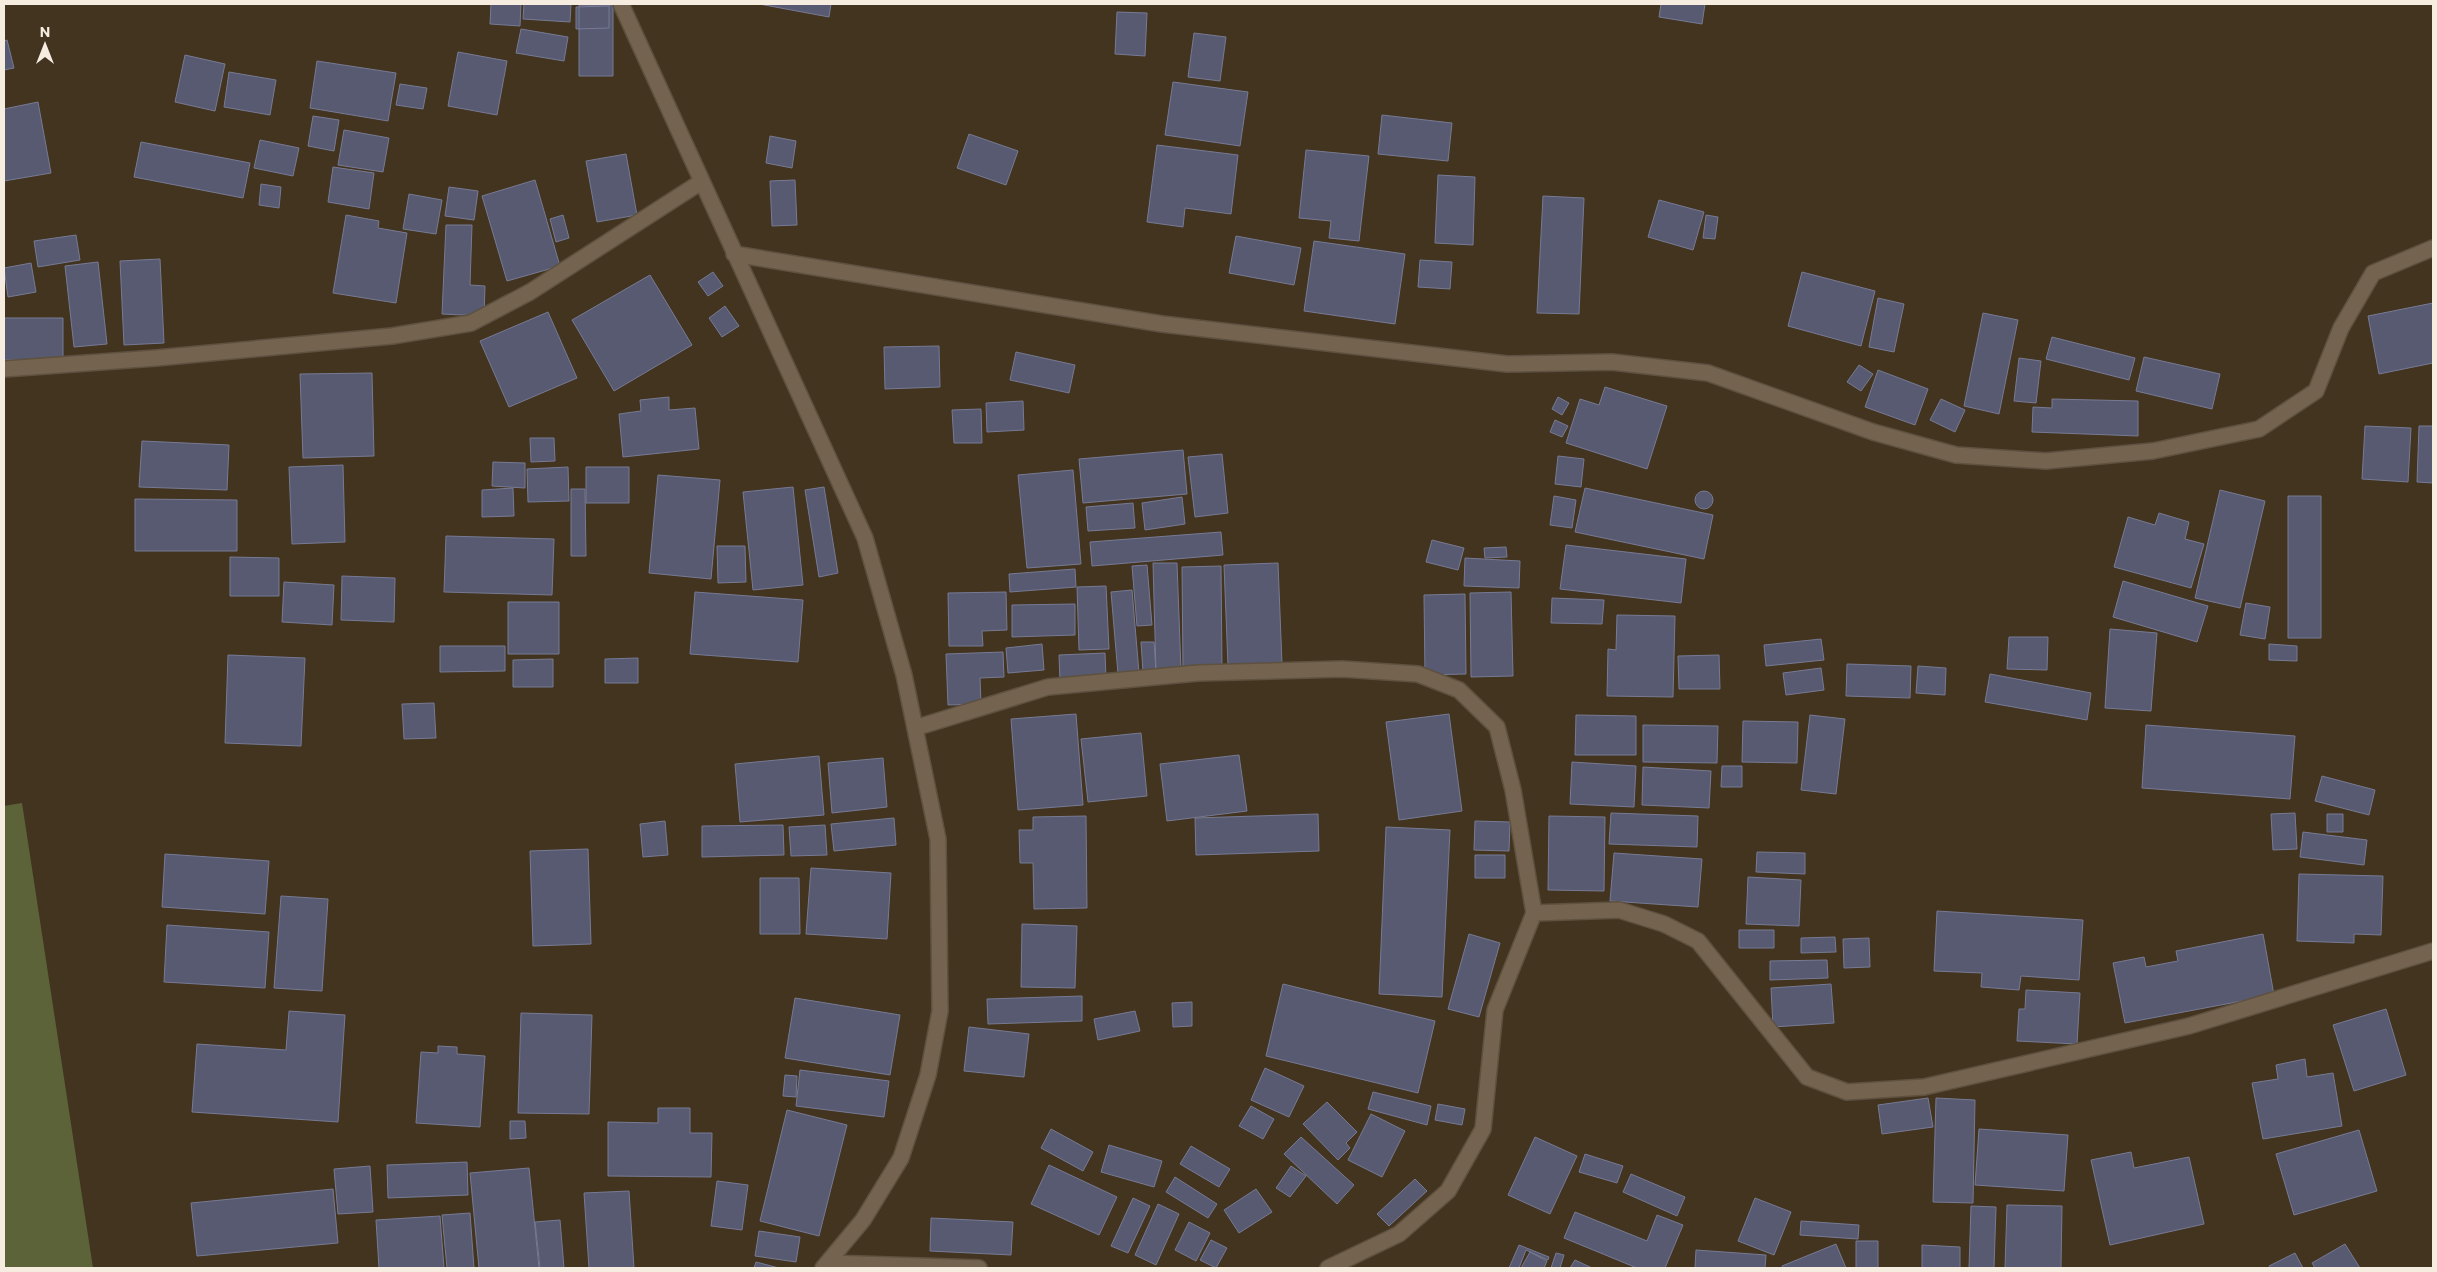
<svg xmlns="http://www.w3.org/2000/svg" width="2437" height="1272" font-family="Commissioner,sans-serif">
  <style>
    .green { fill: #5c6339 }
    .building { fill: #575a71; stroke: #777a93 }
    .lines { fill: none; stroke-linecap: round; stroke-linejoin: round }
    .minor-casing { stroke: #5e5140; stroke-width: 18 }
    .minor { stroke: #74634e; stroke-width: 15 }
  </style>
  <rect width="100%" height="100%" fill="#433420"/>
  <path class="green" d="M22 803 93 1268H4V806Z"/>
  <path class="building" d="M491 4H521L520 26 490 24Z
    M524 4H571L570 22 523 19Z
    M759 4H831L829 17Z
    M1661 4H1705L1702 24 1659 17Z
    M579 5H613V76H579Z
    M609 6V28L576 29V7Z
    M1117 12 1147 13 1145 56 1115 54Z
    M521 29 568 37 564 61 516 53Z
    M1194 33 1226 37 1220 81 1188 77Z
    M7 40 14 68 4 70V41Z
    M458 52 507 61 497 115 448 106Z
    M185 55 225 64 215 111 175 102Z
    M317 61 396 73 388 121 310 108Z
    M229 72 276 80 270 115 224 107Z
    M1173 82 1248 92 1240 146 1165 135Z
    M400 84 427 88 423 109 396 105Z
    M38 102 51 173 4 181V109Z
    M1382 115 1452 123 1448 161 1378 154Z
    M313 116 339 120 334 151 308 146Z
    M344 130 389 138 383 172 338 165Z
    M969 134 1018 151 1006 185 957 168Z
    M770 136 796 141 792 168 766 163Z
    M260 140 299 148 293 176 254 168Z
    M141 142 250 163 243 198 134 177Z
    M1157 145 1238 155 1231 214 1185 208 1183 227 1147 222Z
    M1306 150 1369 156 1359 241 1329 238 1331 221 1299 218Z
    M626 154 637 215 597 222 586 161Z
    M333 167 374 173 369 209 328 202Z
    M1438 175 1475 177 1473 245 1435 243Z
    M535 180 560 266 507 281 482 196Z
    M795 180 797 225 772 226 770 181Z
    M261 184 281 187 279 208 259 205Z
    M449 187 478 191 474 220 445 216Z
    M409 194 442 200 436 234 403 229Z
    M1543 196 1584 198 1579 314 1537 313Z
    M1659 200 1704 212 1693 250 1648 237Z
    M346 215 379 221 378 228 407 233 396 303 333 293Z
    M563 215 569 238 556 242 550 219Z
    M1706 215 1718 217 1715 239 1703 238Z
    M446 225H472L470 285 485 286 484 316 442 314Z
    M76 235 80 260 38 267 34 241Z
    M1236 236 1301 248 1294 285 1229 273Z
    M1314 241 1405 254 1395 324 1304 311Z
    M160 259 164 343 124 345 120 261Z
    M1420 260 1452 262 1450 289 1418 287Z
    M98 262 107 344 74 347 65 266Z
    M31 263 36 292 8 297 4 268Z
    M713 272 723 286 708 296 698 282Z
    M1802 272 1875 291 1861 346 1788 326Z
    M650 275 692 345 614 391 572 320Z
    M1878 298 1904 304 1894 352 1869 347Z
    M2433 303V363L2379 374 2368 316Z
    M725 306 739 326 722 337 709 318Z
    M548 312 577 378 509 407 480 341Z
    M1983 313 2018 320 1999 414 1964 406Z
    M4 318H63V360H4Z
    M2052 337 2135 358 2129 380 2046 359Z
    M939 346 940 387 885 389 884 347Z
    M1016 352 1075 365 1069 393 1010 380Z
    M2144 357 2220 374 2212 409 2136 391Z
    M2019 358 2041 361 2036 403 2014 401Z
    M1859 365 1873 374 1861 391 1847 382Z
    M1878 370 1928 389 1915 425 1865 407Z
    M372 373 374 456 303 458 300 374Z
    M1605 387 1667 406 1647 469 1566 443 1580 399 1599 405Z
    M669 397V410L695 408 699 449 623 457 619 414 641 411 640 400Z
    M1558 397 1569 403 1562 415 1552 409Z
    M1941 399 1965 410 1955 432 1930 420Z
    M2052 399 2138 401V436L2032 432 2033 407 2052 408Z
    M1023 401 1024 430 987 432 986 403Z
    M981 409 982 443H954L952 410Z
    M1555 420 1568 426 1562 437 1550 432Z
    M2365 426 2411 428 2408 482 2362 479Z
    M2419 426H2433V483L2417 482Z
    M530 438H554L555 461 531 462Z
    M142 441 229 445 227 490 139 487Z
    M1183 450 1187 494 1083 503 1079 459Z
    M1222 454 1228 513 1195 517 1188 457Z
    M1558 456 1584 459 1581 487 1555 484Z
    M493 462 525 463V488L492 486Z
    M343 465 345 542 292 544 289 467Z
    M568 467 569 501 528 502 527 469Z
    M586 467H629V503H586Z
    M1073 470 1081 564 1027 568 1018 475Z
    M658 475 720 480 711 579 649 573Z
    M793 487 803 585 753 590 743 492Z
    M824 487 838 573 819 577 805 490Z
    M513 488 514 516 482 517V490Z
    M1585 488 1713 515 1704 559 1575 532Z
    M571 489H585L586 556H571Z
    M2220 490 2265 501 2240 608 2195 598Z
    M1695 500a9 9 0 1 1 18 0a9 9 0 1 1-18 0Z
    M1554 496 1576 500 1572 528 1550 525Z
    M2288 496H2321V638H2288Z
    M1182 497 1185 524 1145 530 1142 503Z
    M135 499 237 500V551H135Z
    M1133 503 1135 528 1088 531 1086 507Z
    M2159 513 2189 522 2185 539 2204 544 2191 588 2114 567 2128 517 2155 525Z
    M1221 532 1223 555 1092 566 1090 542Z
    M446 536 554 539 552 595 444 592Z
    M1432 540 1464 548 1458 570 1426 562Z
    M1566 545 1686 559 1681 603 1560 589Z
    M717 546H745L746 582 718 583Z
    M1506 547 1507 557 1485 558 1484 548Z
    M230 557 279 558V596H230Z
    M1465 558 1520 561 1519 588 1464 586Z
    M1153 563H1177L1181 671 1156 672Z
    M1278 563 1282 664 1228 666 1224 565Z
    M1147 565 1152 625 1137 626 1132 566Z
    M1221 566 1222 669H1183L1182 567Z
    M1075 569 1076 587 1010 592 1009 574Z
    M342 576 395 578 394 622 341 620Z
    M2123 581 2208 606 2197 642 2113 617Z
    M284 582 334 585 332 625 282 622Z
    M1106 586 1109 649 1079 650 1077 587Z
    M1132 590 1139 673 1118 674 1111 592Z
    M695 592 803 600 798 662 690 654Z
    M1006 592 1007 630 982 631 983 646H949L948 593Z
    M1511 592 1513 676 1471 677 1470 593Z
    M1465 594 1466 674 1425 675 1424 595Z
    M1552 598 1604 600 1602 624 1551 623Z
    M508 602H559V654H508Z
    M2246 603 2270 607 2265 639 2240 635Z
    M1075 604V635L1012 637V605Z
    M1617 615 1675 616 1673 697 1607 696 1608 649 1616 650Z
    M2110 629 2157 633 2151 711 2105 708Z
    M2009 637H2048L2047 670 2007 669Z
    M1821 639 1824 660 1766 666 1764 645Z
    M1141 642H1154L1156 671 1143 672Z
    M1042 644 1044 670 1008 673 1006 648Z
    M2269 644 2297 646V661L2269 660Z
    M440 646H505V671L440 672Z
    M1003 652 1004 677 980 678 981 704 948 705 946 654Z
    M1105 653 1106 679 1060 681 1059 655Z
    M228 655 305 658 301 746 225 743Z
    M1719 655 1720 689H1679L1678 656Z
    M638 658V683H605V659Z
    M553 659V687H513V660Z
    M1847 664 1911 666 1910 698 1846 696Z
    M1918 666 1946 668 1945 695 1916 693Z
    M1821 668 1824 690 1786 695 1783 673Z
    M1990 674 2091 693 2087 720 1985 702Z
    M434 703 436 738 404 739 402 704Z
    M1076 714 1083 805 1018 810 1011 719Z
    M1449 714 1462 811 1399 820 1386 722Z
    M1576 715 1636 716V755H1575Z
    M1810 715 1845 719 1836 794 1801 790Z
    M1743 721 1798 722 1797 763 1742 762Z
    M1643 725 1718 726 1717 763 1643 762Z
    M2146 725 2295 736 2290 799 2142 788Z
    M1141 733 1147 796 1088 802 1081 739Z
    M1239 755 1247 811 1167 821 1160 764Z
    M819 756 824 815 740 822 735 764Z
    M883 758 887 807 832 813 828 763Z
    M1572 762 1636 766 1634 807 1570 804Z
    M1722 766H1742V787H1721Z
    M1643 767 1711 771 1709 808 1642 805Z
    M2322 776 2375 790 2369 815 2315 801Z
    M1611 813 1698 816 1697 847 1609 844Z
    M2295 813 2297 849 2273 850 2271 814Z
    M1318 814 1319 851 1196 855 1195 818Z
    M2327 814H2343V832H2327Z
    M1086 816 1087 908 1034 909 1033 863H1020L1019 830H1033V817Z
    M1549 816 1605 817 1604 891 1548 890Z
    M894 818 896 845 834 851 831 824Z
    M665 821 668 855 643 857 640 824Z
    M1475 821 1510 822 1509 851 1474 850Z
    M783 825 784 855 702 857V826Z
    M825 825 827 855 791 856 789 827Z
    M1386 827 1450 830 1442 997 1379 994Z
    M2303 832 2367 840 2364 865 2300 857Z
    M588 849 591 944 533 946 530 851Z
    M1757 852 1805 853V874L1756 872Z
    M1614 853 1702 859 1698 907 1610 901Z
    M165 854 269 861 265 914 162 907Z
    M1475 855H1505V878H1475Z
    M811 868 891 873 887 939 806 934Z
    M2299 874 2383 876 2381 935 2354 934V943L2297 941Z
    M1748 877 1801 880 1799 926 1746 924Z
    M760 878H799L800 934H760Z
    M281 896 328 899 322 991 274 988Z
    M1937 911 2083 920 2079 980 2021 976 2019 990 1981 987 1982 973 1934 971Z
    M1022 924 1077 926 1075 988 1021 987Z
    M167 925 269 932 265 988 164 982Z
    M1739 930H1774V948H1739Z
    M1469 934 1500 943 1479 1017 1448 1009Z
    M2263 934 2274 995 2125 1023 2113 963 2144 957 2146 967 2178 961 2176 951Z
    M1835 937 1836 952 1801 953V938Z
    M1869 938 1870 967 1844 968 1843 939Z
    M1827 960 1828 978 1770 980V961Z
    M1283 984 1435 1021 1418 1093 1266 1056Z
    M1831 984 1834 1023 1773 1027 1771 988Z
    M2026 990 2080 993 2077 1044 2017 1041 2019 1009H2025Z
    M1082 996V1021L988 1024 987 999Z
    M795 998 900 1015 890 1075 785 1058Z
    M1192 1002V1026L1173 1027 1172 1003Z
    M2386 1009 2406 1075 2354 1091 2333 1025Z
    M289 1011 345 1015 338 1122 192 1112 197 1044 286 1050Z
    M1135 1011 1140 1031 1098 1040 1094 1019Z
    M521 1013 592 1015 589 1114 518 1113Z
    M969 1027 1029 1034 1024 1077 964 1071Z
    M438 1046 457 1047V1054L485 1056 480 1127 416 1123 421 1052 438 1053Z
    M2305 1059 2307 1077 2333 1073 2342 1126 2263 1139 2252 1083 2278 1079 2276 1065Z
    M1265 1068 1304 1086 1289 1117 1251 1100Z
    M800 1070 889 1081 884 1117 796 1106Z
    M785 1075 797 1076 796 1097 783 1096Z
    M1373 1092 1431 1106 1427 1125 1368 1109Z
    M1928 1098 1933 1127 1882 1134 1878 1105Z
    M1936 1098 1975 1100 1973 1203 1933 1202Z
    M1327 1102 1357 1132 1346 1143 1350 1148 1338 1160 1303 1124Z
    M1438 1104 1465 1109 1462 1125 1435 1120Z
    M1251 1106 1274 1119 1263 1139 1239 1126Z
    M658 1108H690V1133H712L711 1177 608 1176V1122L658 1123Z
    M787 1110 847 1125 819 1236 760 1221Z
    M1371 1114 1405 1131 1382 1177 1348 1160Z
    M510 1121H525L526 1138 510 1139Z
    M1051 1129 1093 1152 1083 1171 1041 1148Z
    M1979 1129 2068 1135 2064 1191 1975 1185Z
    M2359 1130 2377 1191 2294 1215 2276 1154Z
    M1301 1137 1354 1185 1337 1204 1284 1154Z
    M1535 1137 1577 1156 1550 1214 1508 1195Z
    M1109 1145 1162 1161 1154 1187 1101 1172Z
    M1191 1146 1230 1169 1219 1187 1180 1164Z
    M2131 1152 2134 1168 2189 1157 2204 1224 2110 1245 2091 1160Z
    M1585 1154 1623 1166 1617 1183 1579 1172Z
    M467 1162 468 1195 388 1198 387 1165Z
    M1049 1165 1117 1197 1099 1235 1031 1204Z
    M370 1166 373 1212 338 1214 334 1169Z
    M1291 1166 1306 1176 1290 1197 1276 1188Z
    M529 1168 539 1268H479L470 1173Z
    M1631 1174 1685 1197 1677 1216 1623 1192Z
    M1175 1177 1217 1204 1208 1218 1166 1192Z
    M1415 1179 1427 1191 1389 1226 1377 1214Z
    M717 1181 748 1185 742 1230 711 1226Z
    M333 1189 338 1243 197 1256 191 1203Z
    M1256 1189 1272 1212 1239 1233 1224 1210Z
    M629 1191 634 1268H589L584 1193Z
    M1133 1198 1150 1206 1128 1253 1111 1246Z
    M1755 1198 1791 1212 1774 1255 1738 1241Z
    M1158 1204 1179 1214 1156 1265 1135 1255Z
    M2007 1205 2062 1206 2061 1268H2005Z
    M1971 1206 1996 1207 1994 1268H1969Z
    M1575 1212 1647 1241 1657 1215 1683 1225 1665 1268H1637L1564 1238Z
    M470 1213 474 1268H447L442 1215Z
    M440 1216 444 1268H379L376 1220Z
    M931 1218 1013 1222 1011 1255 930 1251Z
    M560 1220 564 1268H540L535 1222Z
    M1801 1221 1859 1225 1858 1239 1800 1235Z
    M1189 1222 1210 1233 1196 1261 1175 1250Z
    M759 1231 800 1237 796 1262 755 1256Z
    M1211 1240 1227 1248 1216 1268 1200 1260Z
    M1856 1241H1878V1268H1856Z
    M1836 1244 1846 1268H1783L1782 1266Z
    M2345 1244 2360 1268H2315L2312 1263Z
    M1519 1245 1549 1257 1548 1260 1526 1250 1519 1268H1509Z
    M1922 1245 1960 1247V1268H1922Z
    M1696 1250 1766 1255 1765 1268H1695Z
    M1530 1252 1547 1261 1544 1268H1521Z
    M1556 1253 1564 1255 1560 1268H1551Z
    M2295 1253 2303 1268H2270L2269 1266Z
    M1575 1260 1592 1268H1570Z
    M756 1262 779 1268H754Z"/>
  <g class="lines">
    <defs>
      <path id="minor" d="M621 4 865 538 904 675 938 839 940 1011 928 1075 901 1158 863 1220 823 1268
        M734 254 1162 324 1507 364 1612 362 1708 373 1873 432 1956 455 2046 461 2153 451 2259 429 2316 391 2341 328 2373 273 2433 248
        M4 369 156 358 392 336 471 323 530 292 701 182
        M915 728 1048 687 1198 673 1342 669 1418 674 1459 690 1497 727 1513 790 1534 913 1495 1010 1483 1129 1448 1191 1399 1234 1328 1268
        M1534 913 1619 910 1664 924 1698 941 1807 1077 1847 1092 1924 1087 2189 1026 2433 951
        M830 1263 979 1268"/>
    </defs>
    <use href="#minor" class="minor-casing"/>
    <use href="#minor" class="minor"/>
  </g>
  <rect width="2437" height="1272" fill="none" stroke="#f6ece0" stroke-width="10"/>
  <g transform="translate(45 45)" stroke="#433420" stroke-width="4" paint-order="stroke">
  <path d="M0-4L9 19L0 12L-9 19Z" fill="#f6ece0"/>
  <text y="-8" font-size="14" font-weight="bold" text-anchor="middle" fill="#f6ece0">N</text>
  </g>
</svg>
